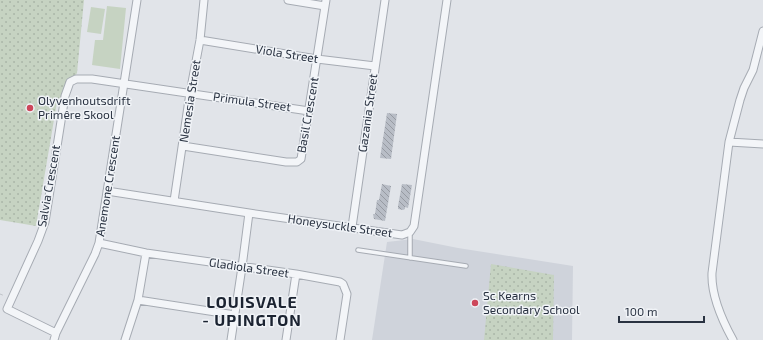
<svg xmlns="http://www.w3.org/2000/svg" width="763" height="340" font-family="'Exo 2',sans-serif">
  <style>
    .built { fill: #cfd3db }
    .green { fill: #c6d3c2 }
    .park { fill: url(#park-dots) }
    .building { fill: url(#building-back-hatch) }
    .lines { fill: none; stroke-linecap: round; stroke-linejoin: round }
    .lane-casing { stroke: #a6abb3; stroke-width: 5.5 }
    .street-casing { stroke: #a6abb3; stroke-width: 9 }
    .path { stroke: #bec2c8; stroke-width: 1; stroke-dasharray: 3 3; stroke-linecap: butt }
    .lane { stroke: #f3f5f8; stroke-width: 3.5 }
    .street { stroke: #f3f5f8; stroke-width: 7 }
    .poi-dot { fill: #cd475b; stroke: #f0f3f7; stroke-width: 1.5 }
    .labels { text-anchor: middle; stroke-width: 3; stroke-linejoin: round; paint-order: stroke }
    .street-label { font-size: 12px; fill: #293241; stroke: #f0f3f7 }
    .poi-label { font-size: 12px; fill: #293241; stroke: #f0f3f7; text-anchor: start }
    .district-label { font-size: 16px; font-weight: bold; letter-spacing: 1px; fill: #1b2331; stroke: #f0f3f7 }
  </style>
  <defs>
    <pattern id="park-dots" width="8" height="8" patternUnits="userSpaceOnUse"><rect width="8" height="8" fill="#c6d3c2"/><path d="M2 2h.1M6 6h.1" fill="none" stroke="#aab6a8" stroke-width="1.8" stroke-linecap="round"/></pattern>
    <pattern id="building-back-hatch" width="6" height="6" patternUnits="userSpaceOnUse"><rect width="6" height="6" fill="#b8bdc6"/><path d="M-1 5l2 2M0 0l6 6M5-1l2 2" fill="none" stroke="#969aa2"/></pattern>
  </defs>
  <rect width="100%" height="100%" fill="#e1e4e9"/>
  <path class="built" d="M413 239 458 248 573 266 572 340H372L387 242Z"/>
  <path class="green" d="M107 6 126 8 120 69 92 65 95 40H103Z
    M91 7 105 9 101 34 87 32Z"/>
  <path class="park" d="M0 0H84L77 73 57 102 36 226 0 220Z
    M491 264 554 275 553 340H484Z"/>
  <path class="building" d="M387 113 397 114 391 159 380 158Z
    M382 184 391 186 385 221 374 219 373 214H375L377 200H379Z
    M402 184 412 185 408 208 405 207V209L403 210 398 209V206Z"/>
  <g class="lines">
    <defs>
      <path id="lane" d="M358 250 466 266
        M410 258V232"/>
      <path id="street" d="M288 0 325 6
        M200 40 317 59 375 66
        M729 142 763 144
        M183 146 286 162H297L301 159 326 0
        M107 191 249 213 402 235 410 232 414 226 447 0
        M174 201 190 93 200 40 204 0
        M352 227 385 0
        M99 243 146 253 296 274 340 282 343 284 347 294 340 340
        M138 300 235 315
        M56 333 7 309 38 241 45 222 65 96 70 82 76 79H92L309 111
        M54 340 56 333 95 254 99 243 137 0
        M125 340 138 300 146 253
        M231 340 242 267 249 213
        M286 340 296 274
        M733 340C722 320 711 296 712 273L729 142 740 100 744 88 753 70 763 31"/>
    </defs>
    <use href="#lane" class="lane-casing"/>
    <use href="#street" class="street-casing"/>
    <path class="path" d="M0 294 5 296"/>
    <use href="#lane" class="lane"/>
    <use href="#street" class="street"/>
  </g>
  <g class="poi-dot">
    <circle cx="30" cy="108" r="4"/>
    <circle cx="475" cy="303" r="4"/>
  </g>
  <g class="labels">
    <g class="street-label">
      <text transform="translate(287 54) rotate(9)" y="4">Viola Street</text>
      <text transform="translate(190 101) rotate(-81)" y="4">Nemesia Street</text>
      <text transform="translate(252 102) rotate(8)" y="4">Primula Street</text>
      <text transform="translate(368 113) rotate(-82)" y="4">Gazania Street</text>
      <text transform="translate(308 115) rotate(-80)" y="4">Basil Crescent</text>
      <text transform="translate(49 186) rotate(-80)" y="4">Salvia Crescent</text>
      <text transform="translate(108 186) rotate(-81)" y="4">Anemone Crescent</text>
      <text transform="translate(340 226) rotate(8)" y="4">Honeysuckle Street</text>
      <text transform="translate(249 268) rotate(8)" y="4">Gladiola Street</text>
    </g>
    <g class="poi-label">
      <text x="38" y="105">Olyvenhoutsdrift<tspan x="38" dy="14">Primêre Skool</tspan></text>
      <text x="483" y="300">Sc Kearns<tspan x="483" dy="14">Secondary School</tspan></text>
    </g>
    <g class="district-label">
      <text x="252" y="308">LOUISVALE<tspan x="252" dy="18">- UPINGTON</tspan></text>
    </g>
  </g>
  <path d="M619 316v6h85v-6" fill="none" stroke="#293241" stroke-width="2"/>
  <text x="625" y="316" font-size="12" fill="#293241" stroke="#f0f3f7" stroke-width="3" paint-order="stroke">100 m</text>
</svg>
